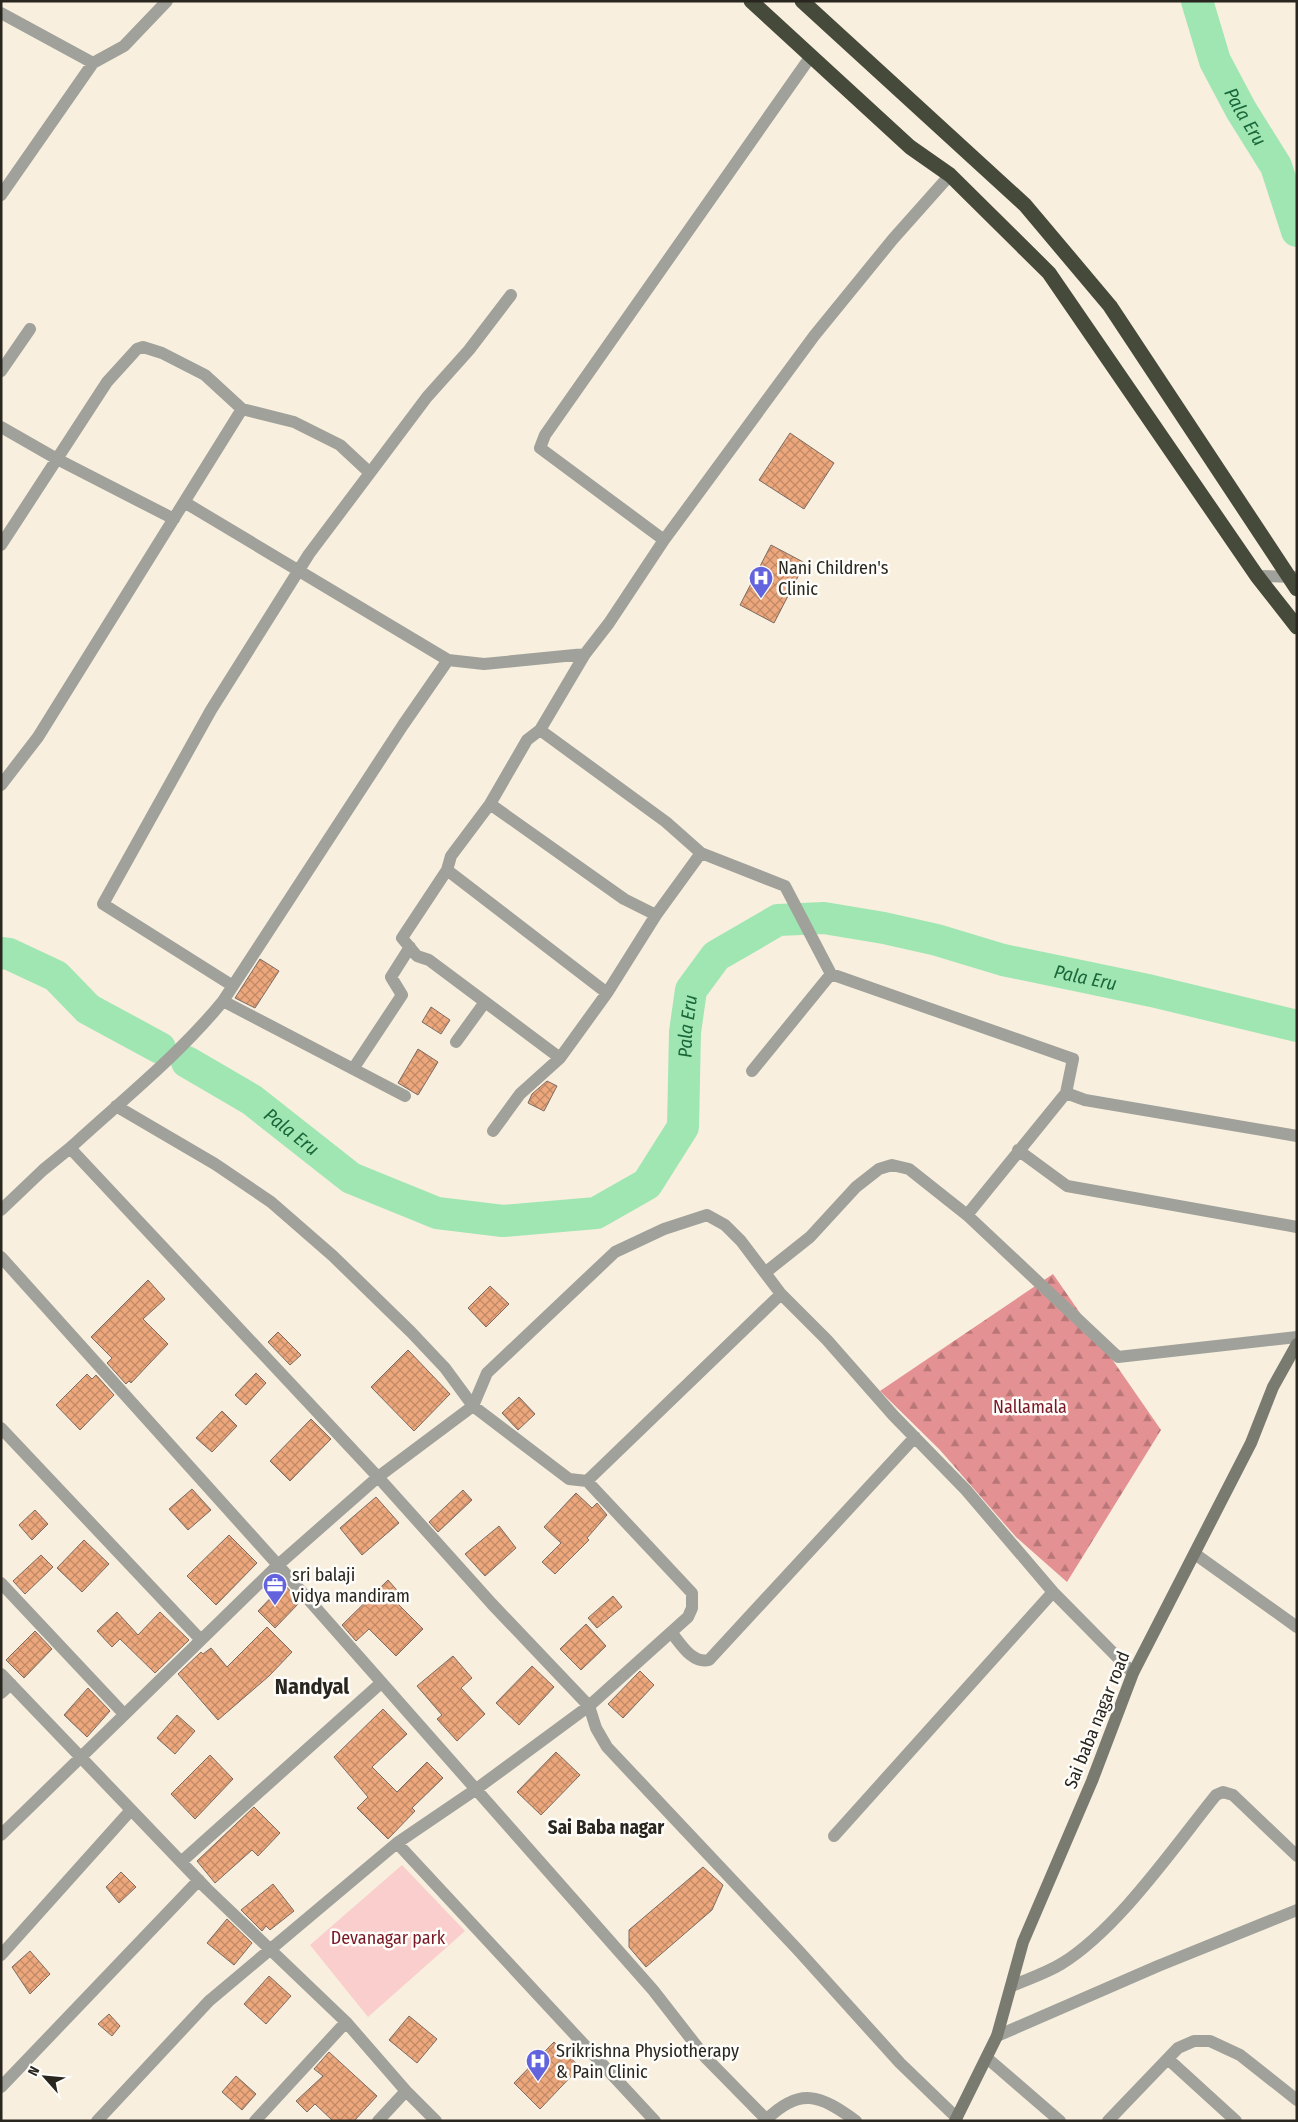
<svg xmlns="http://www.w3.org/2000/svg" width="1298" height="2122" font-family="'Fira Sans Condensed',sans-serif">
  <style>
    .forest { fill: url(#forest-firs) }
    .park { fill: #fbcece }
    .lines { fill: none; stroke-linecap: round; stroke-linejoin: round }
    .river { stroke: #9fe6b3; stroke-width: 32 }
    .building { fill: url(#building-cross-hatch); stroke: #7c6c63 }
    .street { stroke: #9fa19a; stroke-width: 12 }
    .secondary { stroke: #797b71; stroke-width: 12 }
    .highway { stroke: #464a3b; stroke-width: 15 }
    .labels { text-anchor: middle; stroke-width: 5; stroke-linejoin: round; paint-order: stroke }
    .poi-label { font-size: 18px; fill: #29261f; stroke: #fffdfa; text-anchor: start }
    .park-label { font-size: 18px; fill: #781725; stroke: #fffdfa }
    .street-label { font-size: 18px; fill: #29261f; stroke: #fffdfa }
    .water-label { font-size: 19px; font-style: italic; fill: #1a6739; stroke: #fffdfa }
    .neighbourhood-label { font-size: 19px; font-weight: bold; fill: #29261f; stroke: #fffdfa }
    .district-label { font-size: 22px; font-weight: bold; fill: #29261f; stroke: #fffdfa }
  </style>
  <defs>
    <pattern id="forest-firs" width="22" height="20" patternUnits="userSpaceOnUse" patternTransform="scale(1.25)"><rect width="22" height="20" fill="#e49193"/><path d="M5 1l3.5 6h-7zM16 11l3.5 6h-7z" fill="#b97677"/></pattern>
    <pattern id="building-cross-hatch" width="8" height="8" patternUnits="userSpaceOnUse" patternTransform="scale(1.25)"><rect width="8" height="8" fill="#eda77c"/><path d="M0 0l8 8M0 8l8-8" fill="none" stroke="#c08865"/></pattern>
  </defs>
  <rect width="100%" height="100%" fill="#f8efde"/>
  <path class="forest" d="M1053 1274 1161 1430 1067 1582 1016 1537 940 1450 880 1391Z"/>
  <path class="park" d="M402 1865 465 1931 368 2017 310 1945Z"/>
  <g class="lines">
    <g class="river">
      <path id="s1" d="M1197 1 1215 61 1241 110 1276 166 1297 231"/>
      <path d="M1 953 9 954 56 976 88 1009 160 1048"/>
      <path id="s2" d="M187 1062 252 1100 351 1178 437 1213 503 1221 596 1213 647 1184 683 1127 685 1032 691 990 716 956 778 920 824 918 884 928 937 940 1003 960 1152 991 1297 1026"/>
    </g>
  </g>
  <path class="building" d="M790 433 834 463 804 509 759 480Z
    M771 545 805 563 774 623 740 605Z
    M260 959 279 971 255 1008 235 998Z
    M431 1007 450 1020 441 1034 422 1022Z
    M418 1049 438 1062 418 1095 398 1083Z
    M547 1081 557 1086 544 1111 528 1103 532 1094Z
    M148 1280 165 1299 143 1319 168 1344 131 1383 129 1381 126 1384 107 1363 112 1358 91 1337Z
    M490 1286 509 1304 486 1327 468 1308Z
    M278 1332 301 1355 290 1365 268 1342Z
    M408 1350 450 1394 414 1431 371 1387Z
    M256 1373 266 1383 246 1405 235 1395Z
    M87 1374 92 1379 96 1375 114 1395 80 1430 56 1405Z
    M519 1397 535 1414 518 1430 502 1413Z
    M222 1411 237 1426 212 1452 196 1438Z
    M311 1419 331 1439 290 1481 270 1461Z
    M192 1489 211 1510 188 1530 169 1509Z
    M463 1490 472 1500 438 1532 429 1522Z
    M576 1493 592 1508 597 1503 607 1515 587 1538 589 1540 555 1574 542 1562 561 1543 544 1527Z
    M376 1497 399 1523 362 1555 340 1528Z
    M35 1510 48 1524 32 1540 19 1525Z
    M499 1526 516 1548 485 1576 465 1554Z
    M229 1535 257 1563 216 1605 187 1576Z
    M84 1540 109 1564 82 1592 57 1568Z
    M41 1555 53 1567 25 1594 13 1581Z
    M388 1580 402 1596 396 1602 423 1629 396 1656 369 1629 356 1641 342 1625Z
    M284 1584 300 1602 275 1628 258 1611Z
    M613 1596 622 1607 597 1628 588 1618Z
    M117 1612 138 1635 160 1612 189 1640 155 1673 120 1639 112 1647 97 1631Z
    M586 1624 606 1646 581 1670 560 1649Z
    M267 1627 292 1652 269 1676 218 1720 178 1674 201 1652 203 1654 211 1648 227 1667Z
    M35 1631 52 1649 24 1678 6 1660Z
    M453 1656 472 1678 461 1688 485 1714 457 1741 437 1719 442 1715 417 1686Z
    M532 1666 554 1687 519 1725 496 1703Z
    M640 1671 654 1685 623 1718 608 1704Z
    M88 1688 110 1711 87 1737 64 1715Z
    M383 1709 407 1734 372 1767 397 1792 427 1762 443 1778 412 1808 415 1811 388 1839 357 1808 368 1797 334 1757Z
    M177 1715 195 1731 175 1754 157 1738Z
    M556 1752 580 1775 541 1815 517 1792Z
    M210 1755 233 1779 195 1819 171 1794Z
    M254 1807 280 1833 258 1856 252 1850 215 1883 197 1861Z
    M703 1867 723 1885 712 1910 646 1967 629 1947V1930Z
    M121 1872 136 1887 119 1903 106 1887Z
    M273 1884 294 1911 270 1930 266 1926 262 1931 241 1910Z
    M227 1919 252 1943 234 1965 207 1943Z
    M30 1951 50 1974 30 1994 12 1967Z
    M269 1976 291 1996 266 2024 244 2004Z
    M109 2014 120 2026 112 2036 98 2024Z
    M409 2016 437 2039 417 2063 389 2040Z
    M554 2042 580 2067 540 2109 514 2083Z
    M329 2052 377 2096 354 2121H333L315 2104 307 2112 296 2101 323 2076 314 2069Z
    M236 2076 256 2094 242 2110 222 2092Z"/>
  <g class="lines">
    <path class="street" d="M1 13 93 63 124 46 167 1
      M950 175 893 239 814 336 664 540 609 623 585 654 484 664 448 660 403 725 223 1001C178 1056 122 1100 70 1148L378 1477 492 1604 589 1706 596 1728 607 1747 798 1950 900 2063 957 2118
      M1 195 93 63
      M1 371 30 329
      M1 427 57 459 174 519
      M184 502 448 660
      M664 540 540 448 545 435 811 56
      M1 545 107 382 137 349 143 347 162 353 205 375 242 409 294 422 340 445 370 473
      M1257 576 1297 577
      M540 730 666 822 701 853 785 886 831 974 752 1071
      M1 785 38 737 242 409
      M490 804 624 899 656 915
      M447 870 607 993
      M831 974 1073 1059 1066 1093
      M233 986 103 904 211 710 309 554 427 397 469 350 511 295
      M223 1001 405 1096
      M456 1042 485 1002
      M560 1058 429 960 417 956 402 938 447 870 451 856 490 804 527 740 540 730 585 654
      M353 1069 402 995 391 977 410 947
      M493 1131 520 1094 560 1058 607 993 656 915 701 853
      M1018 1150 1067 1186 1297 1227
      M1 1210 43 1170 70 1148
      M967 1215 1066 1093 1085 1100 1297 1136
      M1 1257 278 1565 653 1990 706 2058 766 2119
      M766 1272 810 1237 856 1187 879 1169 892 1165 909 1169 967 1215 1118 1357 1297 1337
      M1 1428 201 1640
      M587 1481 781 1294
      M1195 1554 1297 1627
      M1 1583 124 1714
      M671 1632C681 1644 692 1664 709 1660L915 1437
      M1 1674 207 1889 346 2022 406 2091 436 2121
      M1 1693 11 1684
      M1 1835 278 1565 378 1477 473 1406 487 1373 615 1252 664 1229 707 1215 725 1225 741 1241 781 1294 827 1340 893 1415 966 1490 1053 1592 1133 1673
      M834 1836 1053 1592
      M397 1843 655 2121
      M181 1862 381 1683
      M1 1955 131 1810
      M1012 1986C1028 1979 1046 1973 1061 1964 1118 1929 1174 1847 1216 1795L1223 1792 1233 1795 1297 1856
      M997 2036 1158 1966 1297 1910
      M987 2058 1060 2121
      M1168 2059 1236 2121
      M1 2087 199 1880
      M97 2121 209 2001 397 1843 475 1790 589 1706 688 1617 692 1608V1593L587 1481 569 1479 473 1406 445 1368 411 1332 333 1256 271 1202 215 1164 116 1106
      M255 2121 346 2022
      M378 2121 406 2091
      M765 2121C800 2086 820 2095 856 2121
      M1108 2121 1178 2048 1194 2041H1210L1240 2055 1297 2100"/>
    <path class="secondary" d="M955 2121 997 2036 1023 1942 1092 1781 1133 1673 1251 1443 1273 1387 1297 1344"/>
    <path class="highway" d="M751 1 910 147 950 175 1049 273 1257 576 1297 627
      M802 1 1025 205 1110 306 1297 589"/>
  </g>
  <defs>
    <symbol id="hospital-pin" viewBox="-11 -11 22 30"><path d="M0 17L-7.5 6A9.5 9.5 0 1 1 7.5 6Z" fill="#6364dd" stroke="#fffdfa"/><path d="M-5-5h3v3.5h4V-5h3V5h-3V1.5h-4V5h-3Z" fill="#fff"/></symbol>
    <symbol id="office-pin" viewBox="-11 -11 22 30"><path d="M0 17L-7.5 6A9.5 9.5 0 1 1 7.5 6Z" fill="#6364dd" stroke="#fffdfa"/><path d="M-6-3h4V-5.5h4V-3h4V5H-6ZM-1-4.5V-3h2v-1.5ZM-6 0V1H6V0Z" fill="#fff"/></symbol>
  </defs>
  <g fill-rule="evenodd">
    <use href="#hospital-pin" x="747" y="564" width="28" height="38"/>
    <use href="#office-pin" x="261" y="1571" width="28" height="38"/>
    <use href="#hospital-pin" x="524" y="2047" width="28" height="38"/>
  </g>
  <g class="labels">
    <g class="poi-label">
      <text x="778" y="574">Nani Children's<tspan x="778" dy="21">Clinic</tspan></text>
      <text x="292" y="1581">sri balaji<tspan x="292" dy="21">vidya mandiram</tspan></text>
      <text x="556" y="2057">Srikrishna Physiotherapy<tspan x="556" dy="21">&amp; Pain Clinic</tspan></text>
    </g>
    <g class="park-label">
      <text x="1030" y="1413">Nallamala</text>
      <text x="388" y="1944">Devanagar park</text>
    </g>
    <g class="street-label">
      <text transform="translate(1097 1720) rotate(-68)" y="6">Sai baba nagar road</text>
    </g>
    <g class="water-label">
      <text dy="7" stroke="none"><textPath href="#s1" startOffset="126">Pala Eru</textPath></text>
      <text dy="7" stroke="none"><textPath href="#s2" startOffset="1146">Pala Eru</textPath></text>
      <text dy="7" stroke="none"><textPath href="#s2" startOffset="681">Pala Eru</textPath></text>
      <text dy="7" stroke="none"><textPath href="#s2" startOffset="126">Pala Eru</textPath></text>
    </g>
    <g class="neighbourhood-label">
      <text x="606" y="1834">Sai Baba nagar</text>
    </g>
    <g class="district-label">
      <text x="312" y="1694">Nandyal</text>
    </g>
  </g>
  <rect width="1298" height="2122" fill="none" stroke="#29261f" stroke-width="5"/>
  <g transform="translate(45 2077) rotate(297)" stroke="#fffdfa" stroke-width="4" paint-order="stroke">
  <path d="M0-4L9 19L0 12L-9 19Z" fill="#29261f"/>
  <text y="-8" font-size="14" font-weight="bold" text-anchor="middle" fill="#29261f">N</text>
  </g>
</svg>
